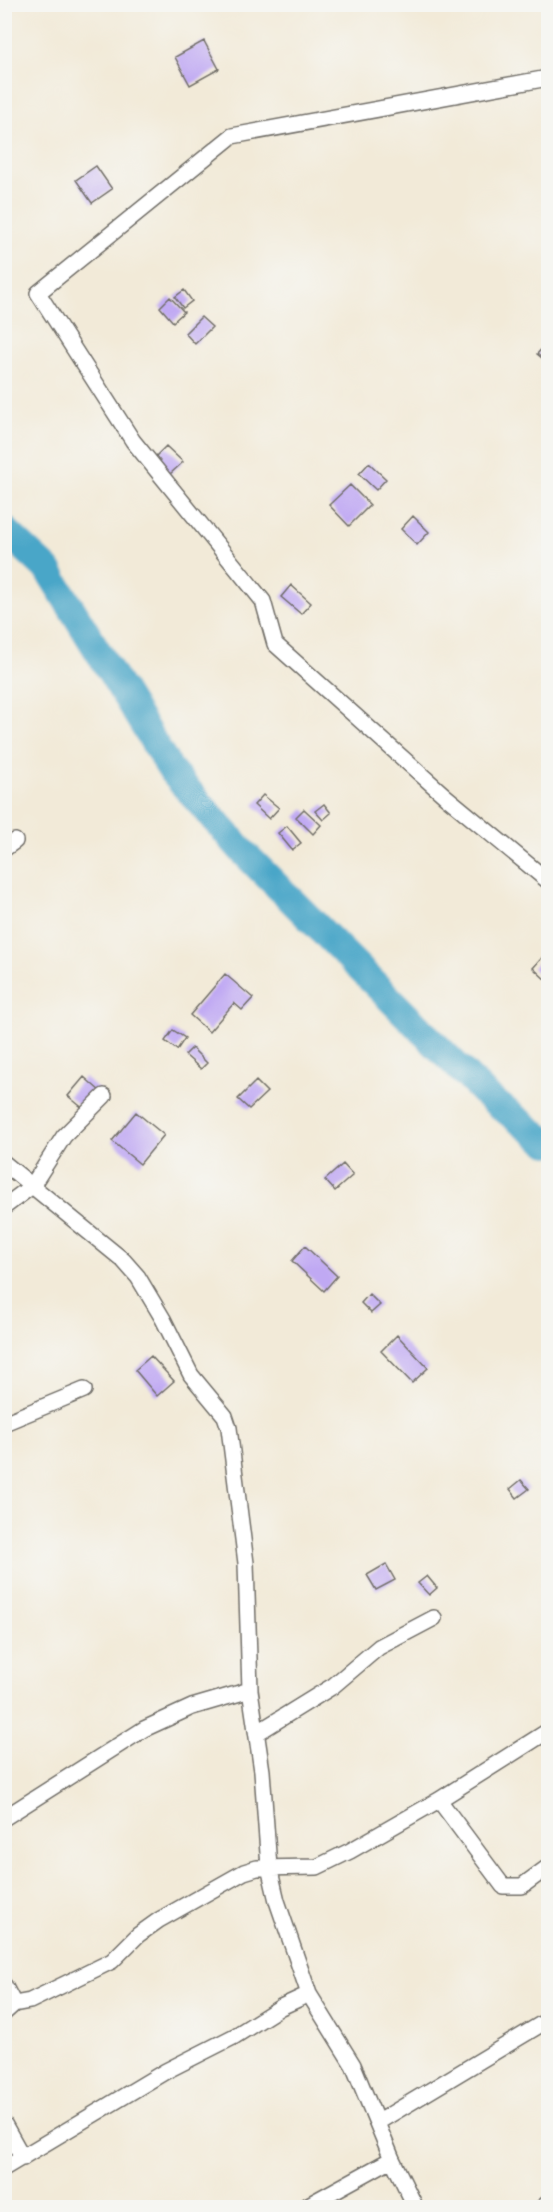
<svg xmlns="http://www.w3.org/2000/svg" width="553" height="2212" font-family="'Patrick Hand',sans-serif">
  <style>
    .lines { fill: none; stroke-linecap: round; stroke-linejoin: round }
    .river { stroke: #49a6c8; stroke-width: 28 }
    .building { fill: #c0a9f3 }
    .minor-casing { stroke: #716e68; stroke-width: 18 }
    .minor { stroke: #fff; stroke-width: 15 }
  </style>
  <rect width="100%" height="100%" fill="#f6f6f2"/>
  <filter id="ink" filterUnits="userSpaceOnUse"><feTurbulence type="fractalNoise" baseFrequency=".0167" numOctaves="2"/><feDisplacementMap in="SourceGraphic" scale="12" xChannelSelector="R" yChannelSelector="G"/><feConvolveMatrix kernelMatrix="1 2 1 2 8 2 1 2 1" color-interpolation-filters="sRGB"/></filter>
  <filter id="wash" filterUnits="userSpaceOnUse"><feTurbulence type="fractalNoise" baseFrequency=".008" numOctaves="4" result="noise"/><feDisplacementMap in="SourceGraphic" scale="24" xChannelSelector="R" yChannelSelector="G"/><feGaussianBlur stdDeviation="1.35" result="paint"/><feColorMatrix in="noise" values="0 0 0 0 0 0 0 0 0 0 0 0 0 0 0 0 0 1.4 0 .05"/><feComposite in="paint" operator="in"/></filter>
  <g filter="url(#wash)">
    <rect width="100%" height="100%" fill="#f2ead8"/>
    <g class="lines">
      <path class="river" d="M4 529 48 570 172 772 244 853 487 1096 548 1143"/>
    </g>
    <g id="blocks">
      <path class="building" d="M204 41 219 69 190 85 175 57Z
        M96 166 112 189 92 203 76 180Z
        M184 290 192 301 183 308 175 297Z
        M170 297 184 312 173 322 160 307Z
        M201 317 212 327 195 344 185 333Z
        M547 343 548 344V363L537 354Z
        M166 446 183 462 170 474 154 458Z
        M369 463 386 479 376 490 359 474Z
        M350 485 370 505 349 526 329 505Z
        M413 516 429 532 417 545 401 529Z
        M291 585 311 603 301 614 281 597Z
        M263 795 279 808 269 819 254 805Z
        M324 804 331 813 323 820 315 811Z
        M304 809 321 825 313 834 296 817Z
        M287 826 301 843 292 850 278 833Z
        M548 951V982L533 968Z
        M225 974 253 998 242 1010 234 1003 209 1032 190 1015Z
        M173 1030 185 1038 177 1050 165 1041Z
        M192 1048 207 1063 201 1069 185 1055Z
        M84 1077 100 1091 85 1110 68 1096Z
        M256 1081 267 1092 249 1109 238 1099Z
        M136 1112 164 1135 140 1164 112 1141Z
        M343 1164 353 1175 335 1191 325 1180Z
        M305 1246 337 1276 324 1291 292 1261Z
        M369 1294 380 1305 371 1313 361 1303Z
        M397 1335 428 1368 412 1383 381 1351Z
        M151 1356 174 1381 157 1396 135 1370Z
        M521 1480 529 1489 517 1498 510 1489Z
        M386 1564 395 1580 376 1590 367 1575Z
        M427 1576 437 1588 429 1595 418 1583Z"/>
    </g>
  </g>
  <g filter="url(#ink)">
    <use href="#blocks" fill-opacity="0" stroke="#716e68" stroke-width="1.5"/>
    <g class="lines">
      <defs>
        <path id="minor" d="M548 78 232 136 38 293 133 441 263 601 275 644 445 796 548 881
          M4 849 15 841
          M4 1163 123 1260 138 1277 163 1319 191 1375 225 1416 229 1428 246 1563 250 1690 262 1771 269 1867 277 1901 309 1994 353 2065 392 2159 416 2208
          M4 1207 32 1186 64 1136 104 1096
          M4 1423 84 1390
          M257 1733 333 1686 379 1647 434 1618
          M439 1800 503 1886H522L548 1867
          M4 1818 144 1729 192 1707 250 1690
          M4 1985 14 2004 4 2013
          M14 2004 30 2001 112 1961 138 1935 159 1920 244 1872 257 1868 317 1867 350 1851 439 1800 548 1731
          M378 2122 548 2020
          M4 2124 23 2158
          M4 2168 166 2071 235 2036 281 2007 309 1994
          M303 2208 392 2159
          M542 2208 548 2203"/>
      </defs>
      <use href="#minor" class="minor-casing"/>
      <use href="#minor" class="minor"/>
    </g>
  </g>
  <rect width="553" height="2212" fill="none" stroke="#f6f6f2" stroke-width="24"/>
</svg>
